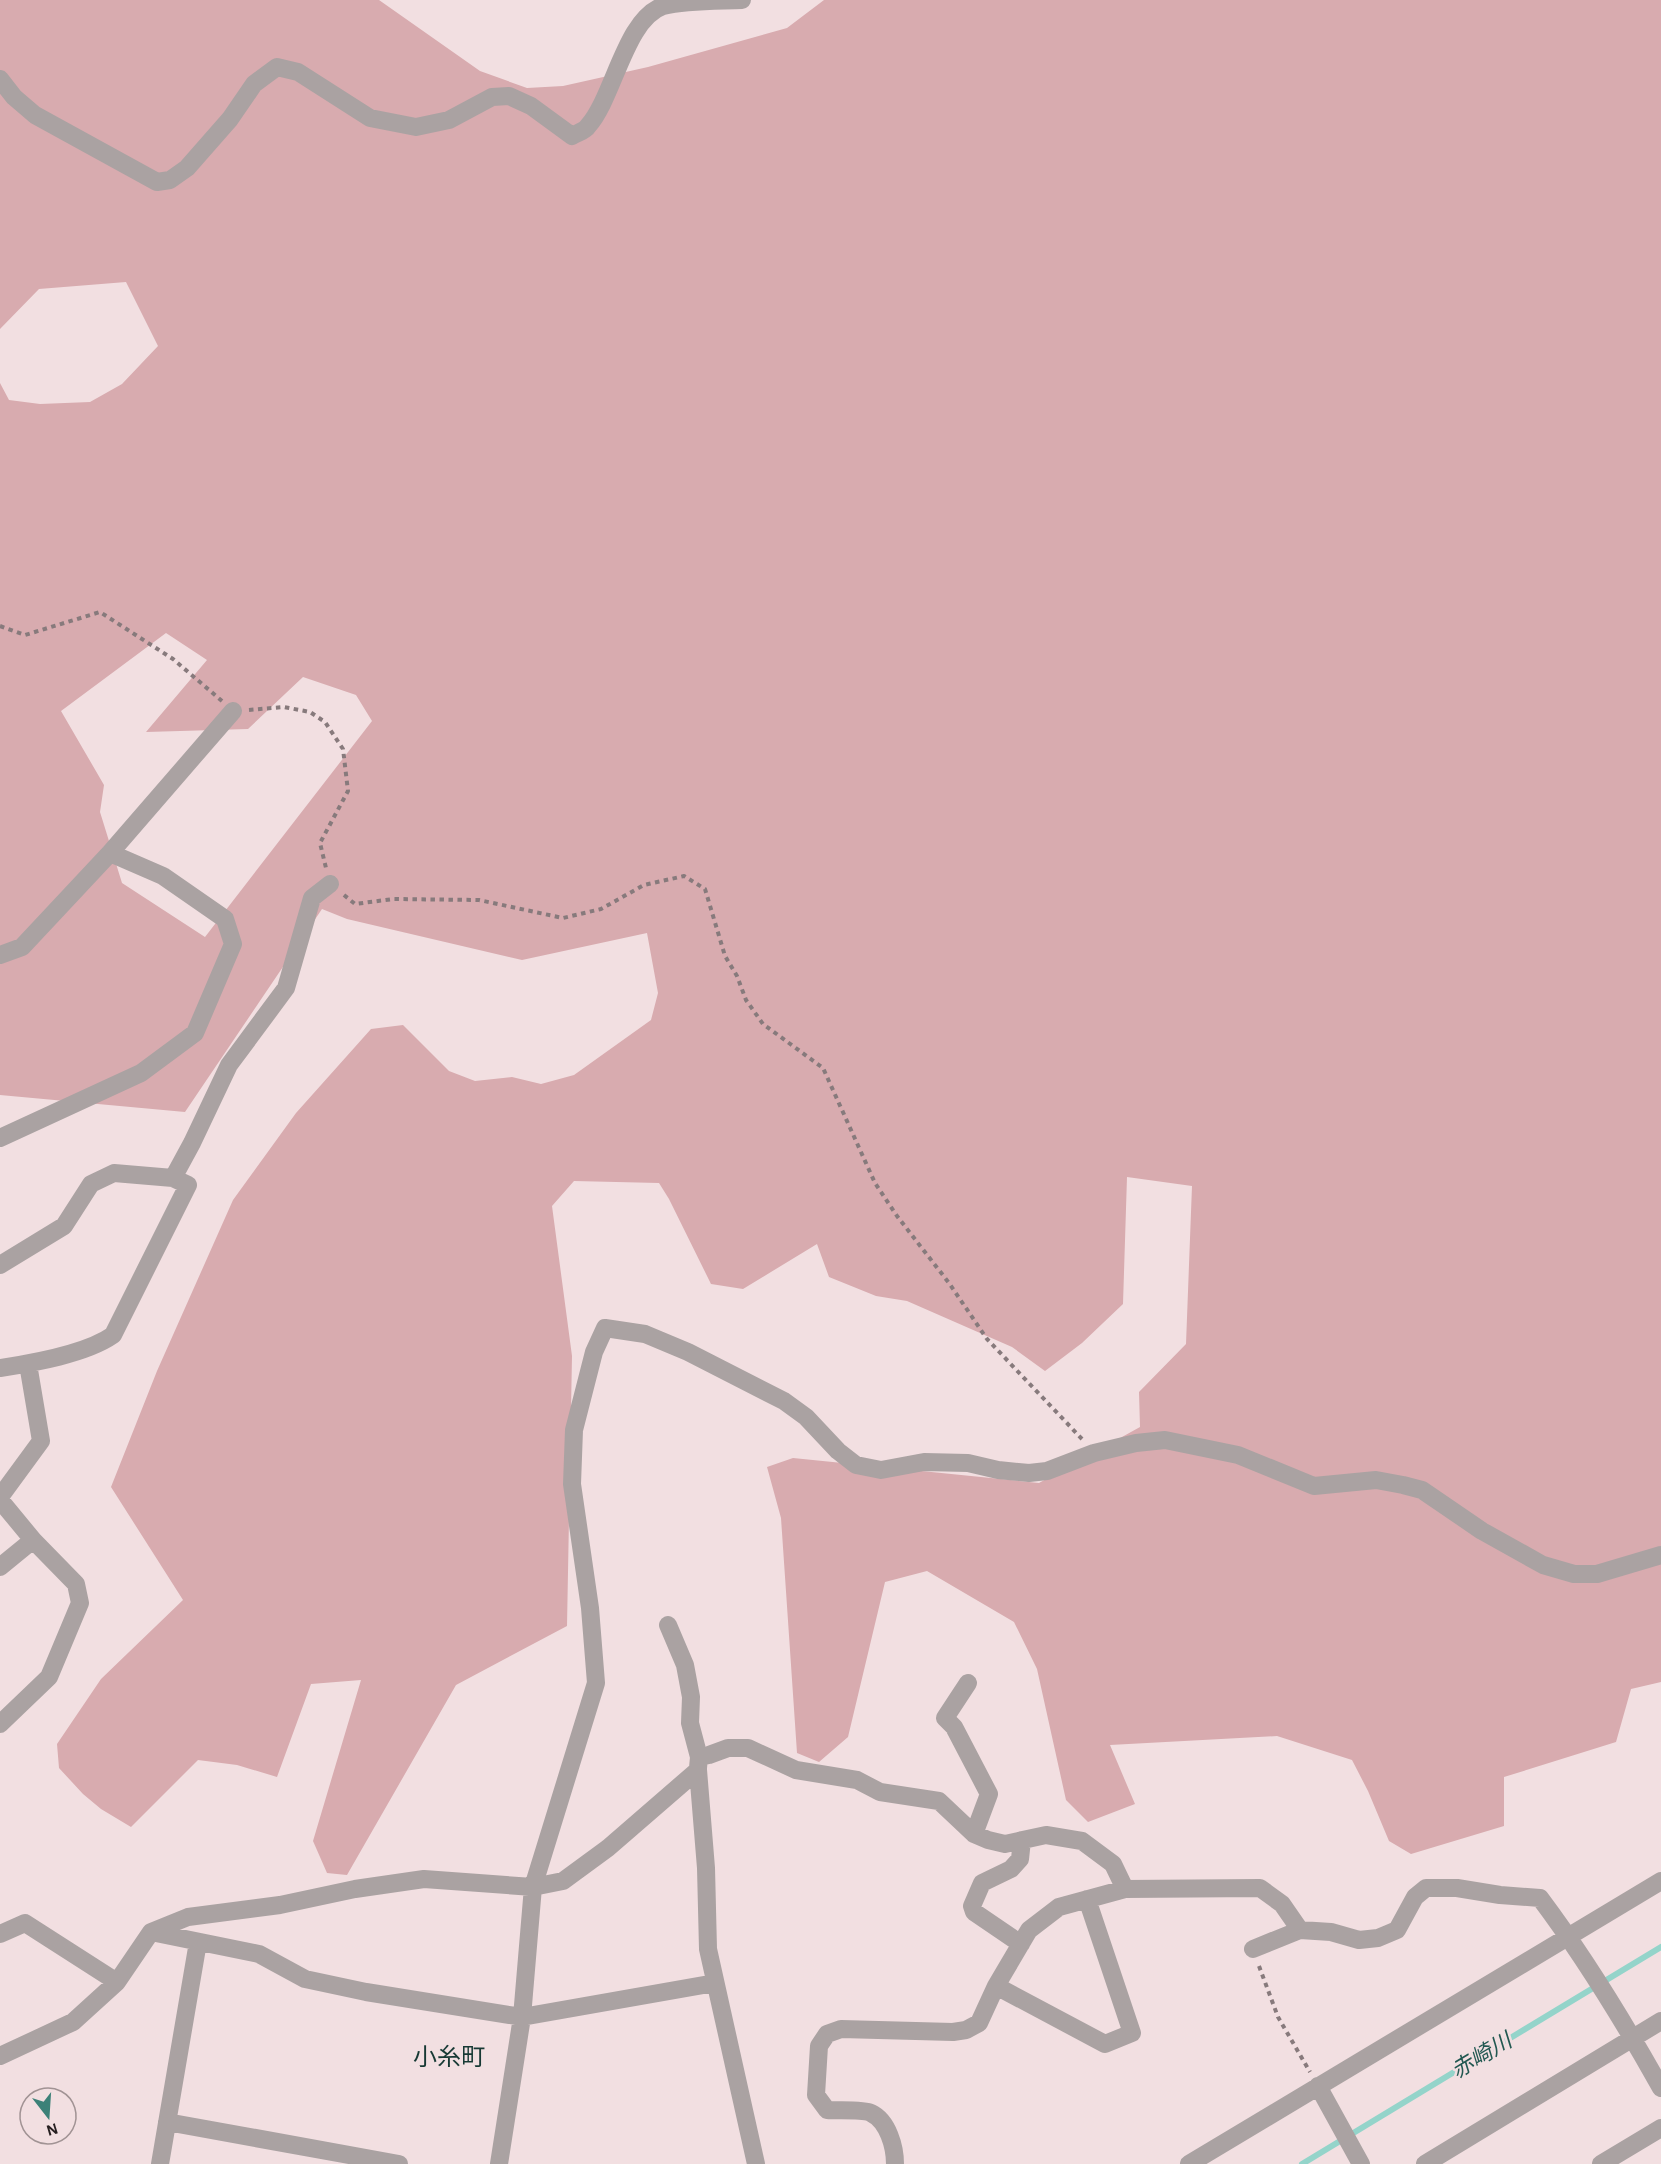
<svg xmlns="http://www.w3.org/2000/svg" width="1661" height="2164" font-family="'Alegreya Sans','Noto Sans JP',sans-serif">
  <style>
    .green { fill: #d8abaf; fill-rule: evenodd }
    .lines { fill: none; stroke-linecap: round; stroke-linejoin: round }
    .stream { stroke: #94d4ca; stroke-width: 6 }
    .path { stroke: #877a7c; stroke-width: 4; stroke-dasharray: 4.5 4.5; stroke-linecap: butt }
    .minor { stroke: #aaa2a2; stroke-width: 18 }
    .labels { text-anchor: middle; stroke-width: 5; stroke-linejoin: round; paint-order: stroke }
    .water-label { font-size: 22px; font-style: italic; fill: #225851; stroke: #f2dfe1 }
    .quarter-label { font-size: 24px; fill: #173934; stroke: #f2dfe1 }
  </style>
  <rect width="100%" height="100%" fill="#f2dfe1"/>
  <path class="green" d="M0 0H379L480 71 527 88 563 86 648 67 787 28 824 0H1661V1682L1631 1689 1616 1742 1504 1777V1826L1411 1854 1389 1841 1368 1791 1352 1760 1277 1736 1110 1745 1135 1804 1088 1822 1066 1800 1037 1669 1014 1622 927 1571 885 1582 848 1737 819 1762 797 1753 781 1518 767 1467 793 1458 1039 1483 1140 1427 1139 1392 1186 1344 1192 1186 1127 1177 1123 1304 1082 1343 1045 1371 1012 1347 907 1301 876 1296 829 1277 817 1244 743 1289 711 1284 669 1199 659 1183 574 1181 552 1206 572 1356 567 1626 456 1685 347 1875 327 1873 313 1841 361 1680 311 1684 277 1777 237 1765 198 1760 131 1827 101 1809 83 1794 59 1768 57 1744 101 1679 183 1600 111 1487 157 1371 233 1200 296 1113 371 1029 403 1025 449 1071 475 1081 512 1077 541 1084 574 1075 651 1020 658 993 647 933 522 960 347 919 322 909 185 1112 0 1095V383L9 400 40 404 90 402 122 384 158 346 126 282 39 289 0 329ZM166 633 207 660 146 732 248 729 303 677 356 695 372 721 205 937 122 883 100 812 104 785 61 711Z"/>
  <g class="lines">
    <path class="stream" d="M1302 2164 1661 1947"/>
    <path class="path" d="M0 626 25 635 100 612 173 659 222 701
      M249 710 284 707 310 712 325 722 343 749 348 791 320 843 326 868
      M344 895 355 904 393 899 479 900 563 918 601 909 644 885 684 876 705 889 725 956 737 976 746 1000 763 1024 823 1068 875 1183 897 1216 949 1283 987 1339 1082 1439
      M1259 1966 1278 2017 1310 2072"/>
    <path class="minor" d="M0 79 14 97 35 115 157 182 170 180 187 168 230 119 254 84 277 67 298 72 370 118 416 127 449 120 492 97 509 96 531 106 572 136C577 133 585 131 588 126 614 97 625 19 663 6 687 0 717 1 742 0
      M0 955 22 947 110 853 233 711
      M0 1138 141 1073 195 1033 233 944 225 919 163 876 110 853
      M173 1178 192 1143 229 1065 286 988 312 898 330 884
      M0 1265 64 1226 91 1184 114 1173 173 1178 188 1185 113 1335C86 1354 33 1363 0 1368
      M0 1497 41 1441 28 1364
      M0 1500 33 1540 76 1584 80 1603 49 1677 0 1724
      M0 1567 33 1540
      M668 1625 685 1665 691 1697 690 1723 699 1757 698 1768
      M968 1683 945 1718 954 1727 989 1794 974 1834
      M699 1757 709 1755 728 1748H748L796 1770 857 1780 880 1792 939 1801 974 1834 988 1840 1005 1844 1046 1835 1082 1841 1113 1864 1125 1889
      M151 1932 259 1954 305 1979 366 1992 522 2017 715 1983
      M0 1934 25 1923 117 1982
      M1021 1944 974 1912 972 1906 982 1883 1011 1869 1020 1859 1022 1840
      M1253 1949 1300 1930
      M996 1986 1105 2044 1132 2033 1087 1899
      M0 2056 73 2022 117 1982 151 1932 188 1917 280 1905 355 1889 424 1879 533 1887 563 1881 608 1848 698 1770 706 1868 708 1949 756 2164
      M1318 2086 1361 2164
      M167 2122 399 2164
      M160 2164 198 1942
      M499 2164 522 2017 533 1887 596 1683 590 1608 572 1484 574 1430 594 1352 605 1328 645 1334 688 1352 784 1401 806 1417 838 1451 856 1465 881 1470 924 1462 968 1463 998 1470 1029 1473 1047 1471 1094 1453 1136 1443 1165 1440 1238 1455 1314 1486 1376 1480 1403 1485 1422 1490 1482 1531 1543 1565 1574 1574H1597L1661 1555
      M895 2164C895 2147 888 2121 871 2113 863 2109 838 2111 827 2110L816 2095 819 2046 827 2034 841 2029 953 2032 966 2030 979 2023 996 1986 1029 1930 1059 1907 1125 1889 1260 1888 1282 1904 1300 1930 1331 1932 1359 1940 1378 1938 1397 1930 1415 1897 1426 1888H1457L1500 1895 1540 1898C1585 1958 1624 2022 1661 2088
      M1189 2164 1661 1881
      M1425 2164 1661 2021
      M1601 2164 1661 2128"/>
  </g>
  <g class="labels">
    <g class="water-label">
      <text transform="translate(1481 2055) rotate(-31)" y="8">赤崎川</text>
    </g>
    <g class="quarter-label">
      <text x="449" y="2065">小糸町</text>
    </g>
  </g>
  <g transform="translate(48 2116) rotate(163)"><circle r="28" fill="#f2dfe1" stroke="#a19394" stroke-width="1.5"/>
  <path d="M0-4.5L10 22L0 15L-10 22Z" fill="#3c8178"/>
  <text y="-9" font-size="16" font-weight="bold" text-anchor="middle" fill="#272021">N</text>
  </g>
</svg>
